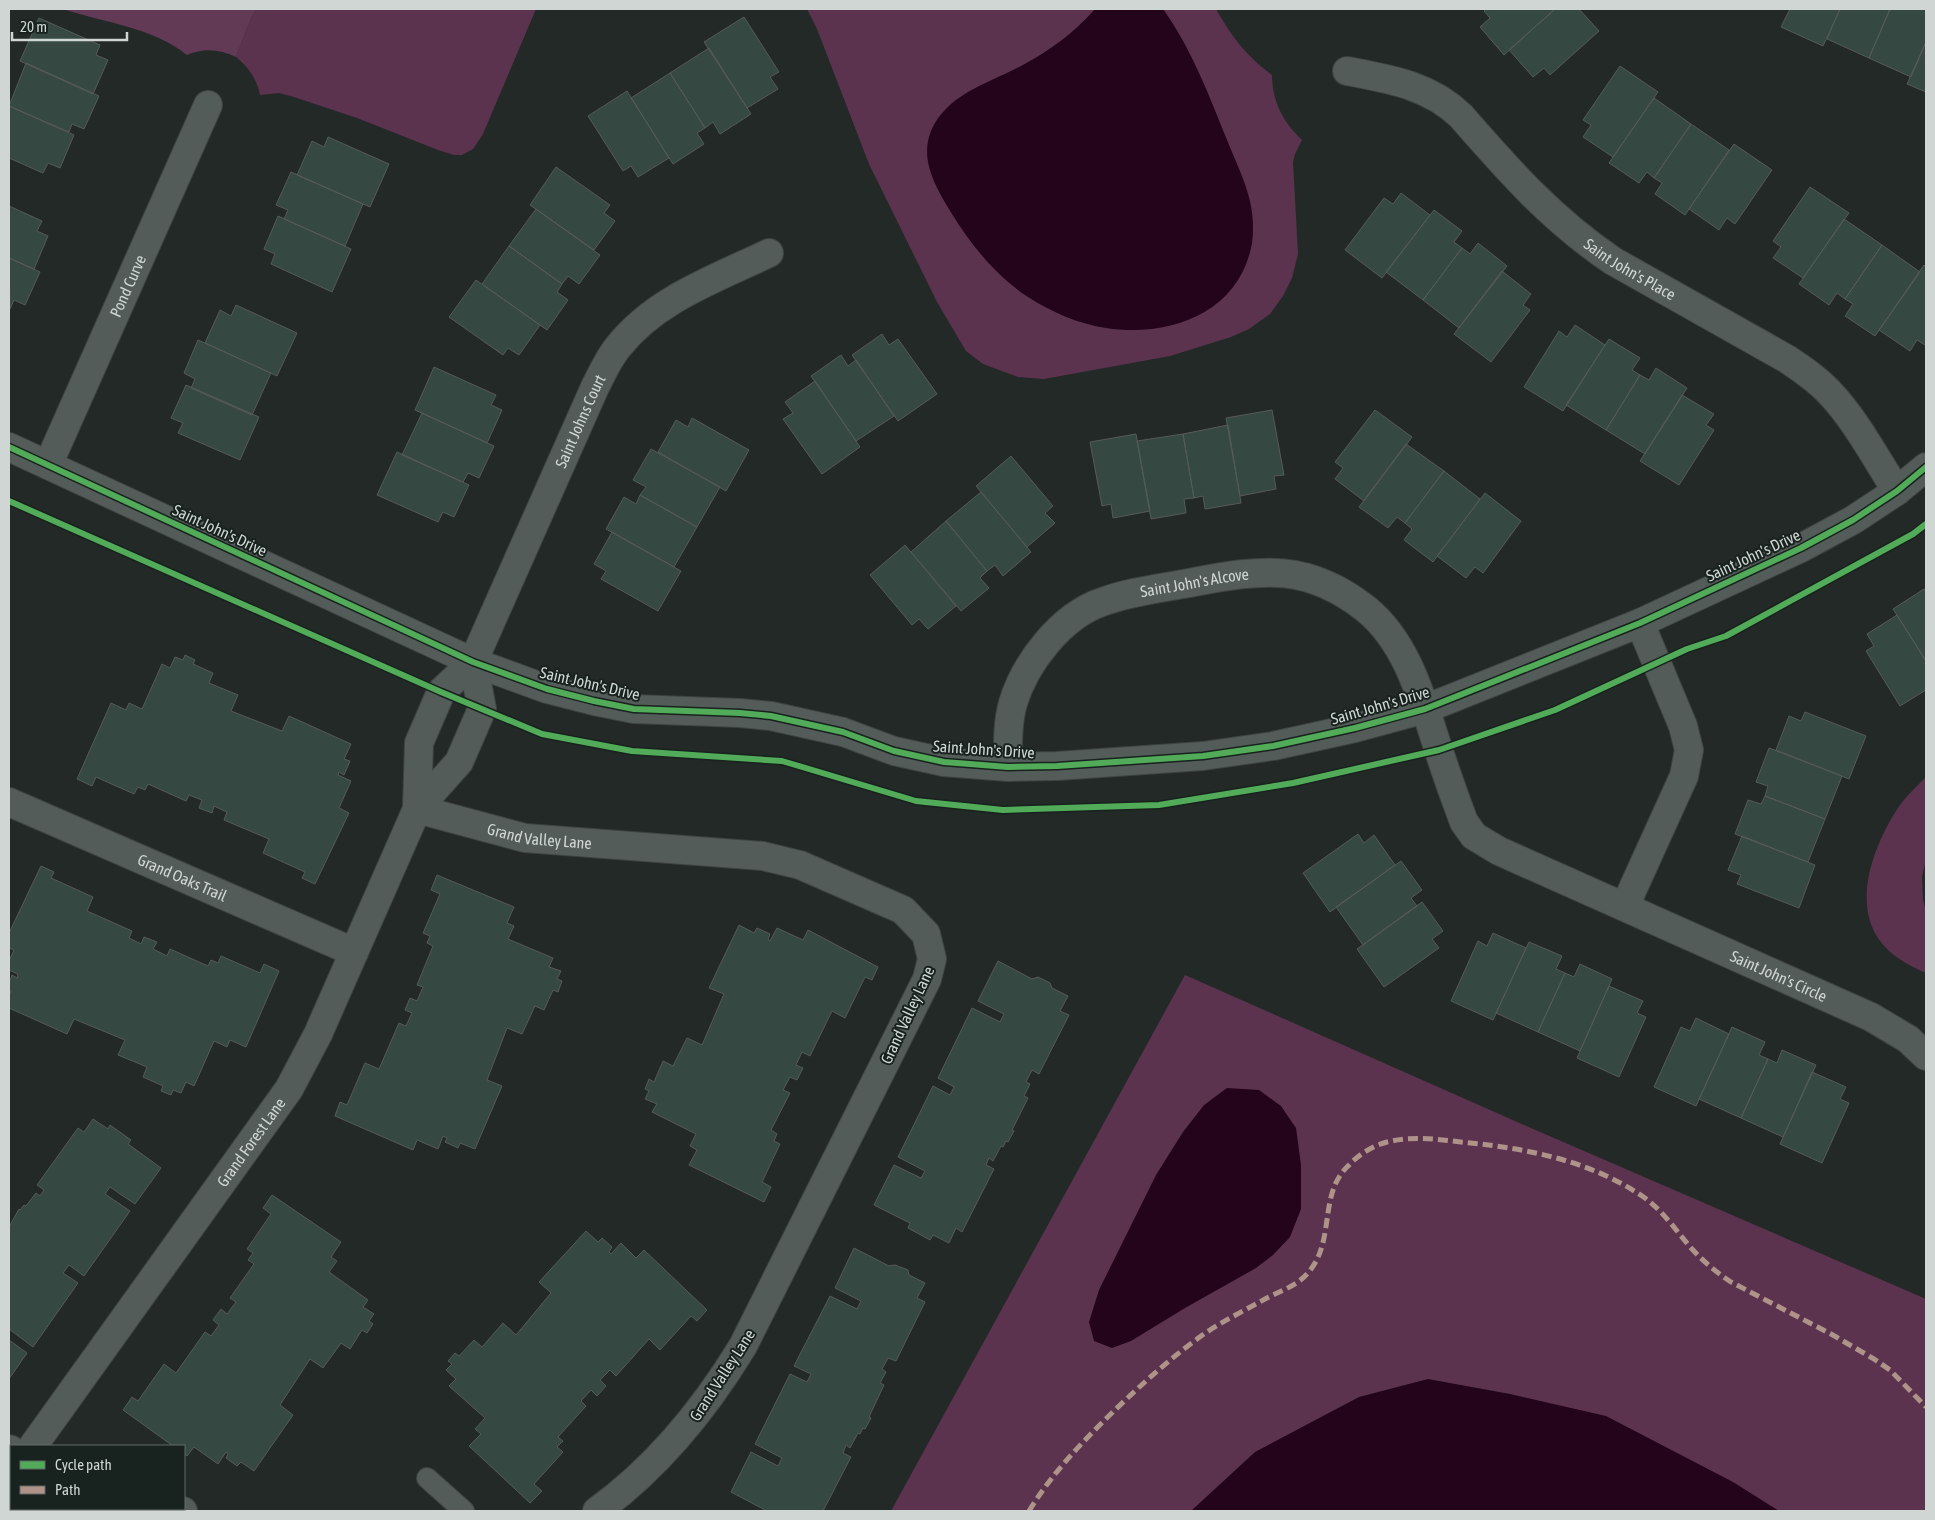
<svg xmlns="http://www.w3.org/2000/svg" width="1935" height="1520" font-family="'Asap Condensed',sans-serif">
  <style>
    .green { fill: #5b334f }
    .forest { fill: #633a56 }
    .water { fill: #24041b }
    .building { fill: #364842; stroke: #565a59 }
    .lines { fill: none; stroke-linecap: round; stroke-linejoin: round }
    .service-casing { stroke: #3f4442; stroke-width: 22 }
    .minor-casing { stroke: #3f4442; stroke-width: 30 }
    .service { stroke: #545c59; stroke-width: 20 }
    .minor { stroke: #545c59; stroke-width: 28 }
    .quiet { stroke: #af9288; stroke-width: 5; stroke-dasharray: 10 5; stroke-linecap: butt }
    .cycleway-casing { stroke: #18221e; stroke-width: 9 }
    .cycleway { stroke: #51ab58; stroke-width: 6 }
    .labels { text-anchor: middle; stroke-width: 4; stroke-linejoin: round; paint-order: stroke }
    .street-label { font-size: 16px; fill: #cfd6d3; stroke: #18221e }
  </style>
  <rect width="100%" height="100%" fill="#232926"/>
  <path class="green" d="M257 9H536L483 134 473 149 462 155H454L438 150 357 118 294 97 279 93 260 95C257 79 249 68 236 57L251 18Z
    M807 9H1216C1231 36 1247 57 1272 75 1272 101 1283 122 1302 140L1295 154 1293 162 1298 254 1292 278 1283 296 1270 314 1249 329 1231 337 1170 356 1044 379 1018 377 983 364 966 351 937 302 869 164 817 29Z
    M1926 777V859L1922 877 1923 900 1926 911V973C1908 965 1889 955 1878 938 1853 900 1874 846 1896 811 1904 798 1915 788 1926 777Z
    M1185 975 1524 1125 1926 1299V1511H891Z"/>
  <path class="forest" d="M63 9H257L251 18 236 57C219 49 204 48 187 55 152 27 105 23 63 9Z"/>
  <path class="water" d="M1095 9H1163C1191 48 1209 95 1227 140 1235 160 1245 180 1250 201 1253 215 1254 229 1252 243 1240 313 1169 338 1106 328 1079 324 1051 312 1028 297 996 276 971 245 952 214 937 189 919 161 931 131 947 94 989 83 1021 66 1049 51 1074 33 1095 9Z
    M1227 1088 1259 1090 1281 1106 1296 1128 1301 1165V1209L1290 1237 1273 1255 1256 1268 1185 1308 1131 1341 1112 1348 1094 1341 1089 1322 1099 1290 1156 1175 1183 1132 1204 1105Z
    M1428 1379 1510 1394 1606 1416 1733 1482 1779 1511H1191L1255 1452 1359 1397Z"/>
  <path class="building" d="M1486 9H1555L1504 55 1480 27 1490 18 1484 11Z
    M1555 9H1579L1599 31 1550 75 1544 68 1533 77 1509 50Z
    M1790 9H1840L1823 46 1781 27Z
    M1840 9H1890L1869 58 1827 39Z
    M1890 9H1926V42L1911 77 1869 58Z
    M744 17 779 72 770 77 778 89 747 108 704 42Z
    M39 18 100 45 96 55 108 60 93 94 20 61Z
    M1926 42V92L1907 84Z
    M709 48 751 114 720 134 713 122 705 128 670 73Z
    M26 63 99 96 84 129 72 124 69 132 9 106Z
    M1620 66 1658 92 1613 157 1583 137 1591 125 1583 120Z
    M670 73 705 128 697 133 704 144 673 164 631 98Z
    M627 91 669 158 638 177 631 166 623 171 588 116Z
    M1654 98 1691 124 1654 178 1647 172 1639 183 1609 163Z
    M9 106 74 135 60 168 48 163 43 173 9 158Z
    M1691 124 1729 150 1685 215 1655 194 1662 183 1654 178Z
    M328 137 389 164 370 207 297 175 312 141 324 147Z
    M1734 144 1772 170 1735 224 1727 218 1719 230 1689 209Z
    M556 167 610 205 604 213 615 221 594 250 530 205Z
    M291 172 363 204 345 246 284 219 288 210 276 205Z
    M1810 187 1849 213 1803 278 1773 258 1781 247 1773 241Z
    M1401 193 1430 215 1382 278 1345 250 1384 198 1393 204Z
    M9 206 42 221 37 231 48 236 34 269 9 258Z
    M536 209 600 255 579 284 568 276 562 284 509 246Z
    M1434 210 1462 231 1454 242 1462 248 1423 300 1386 272Z
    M278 216 351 249 332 292 271 264 275 254 264 249Z
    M1844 219 1882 245 1845 299 1837 293 1829 305 1799 284Z
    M1478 243 1507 266 1459 328 1423 300 1462 248 1470 254Z
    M1882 245 1920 272 1875 336 1845 316 1853 304 1845 299Z
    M509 246 562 284 557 292 568 300 547 330 482 284Z
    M9 258 40 272 25 305 14 300 10 309Z
    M1924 265 1926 267V343L1925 345 1917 340 1910 351 1879 330Z
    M1502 271 1531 294 1523 305 1530 310 1491 362 1454 334Z
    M476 280 540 325 519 355 508 348 503 355 449 317Z
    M236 305 297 333 277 376 205 343 220 310 231 316Z
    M1575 325 1605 345 1563 411 1524 387 1559 331 1567 337Z
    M882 334 889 345 898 339 937 394 898 421 852 355Z
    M1609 339 1640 358 1632 370 1640 375 1606 430 1566 405Z
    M198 340 271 373 252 415 191 388 195 379 184 373Z
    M841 355 848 366 856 360 894 416 856 441 811 376Z
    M434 367 496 395 491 405 502 410 487 443 415 410Z
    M1656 368 1687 388 1645 454 1606 430 1640 375 1649 380Z
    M815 381 860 447 822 474 783 419 793 413 785 402Z
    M186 385 259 417 240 460 178 433 183 423 171 418Z
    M1682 395 1714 414 1706 425 1714 430 1679 485 1640 461Z
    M1272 410 1284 475 1274 476 1276 489 1240 496 1226 418Z
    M1375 410 1412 437 1364 501 1335 479 1343 468 1335 462Z
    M422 413 494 446 479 478 468 473 463 482 402 455Z
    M692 418 749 450 726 491 658 452 676 420 688 427Z
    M1228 425 1241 503 1205 509 1203 496 1194 498 1183 434Z
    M1136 434 1150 511 1113 518 1111 504 1102 506 1090 442Z
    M1183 434 1194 498 1184 499 1186 513 1151 519 1137 441Z
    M1406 444 1444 471 1405 523 1397 517 1388 528 1359 507Z
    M651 449 720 487 697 527 640 495 646 487 633 480Z
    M397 452 469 485 454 517 443 512 438 522 377 495Z
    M1011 456 1053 506 1045 513 1055 523 1027 547 976 486Z
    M1444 471 1480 499 1433 562 1404 540 1412 529 1405 523Z
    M981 492 1031 552 1003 576 995 565 987 571 946 521Z
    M1485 493 1521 521 1483 573 1475 567 1466 578 1437 556Z
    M640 495 697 527 674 567 606 529 624 497 636 504Z
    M946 521 987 571 980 578 989 588 961 611 911 552Z
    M612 532 681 571 658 611 601 579 606 571 594 564Z
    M905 545 956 606 928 629 919 619 912 625 870 575Z
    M1924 589 1926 592V661L1893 609Z
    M1897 615 1926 661V690L1900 706 1866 651 1874 646 1867 634Z
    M185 655 195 660 193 664 213 673 209 683 238 695 231 711 282 731 289 716 351 744 344 759 350 761 344 775 339 772 338 775 351 781 339 808 349 813 315 884 302 878 305 872 263 853 269 839 224 820 227 812 214 806 212 813 199 808 202 800 189 795 186 801 148 784 145 790 138 787 134 794 96 777 92 786 77 779 111 703 126 710 129 703 142 709 162 664 170 668 175 657 183 660Z
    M1805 712 1866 736 1849 779 1776 750 1789 716 1801 721Z
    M1769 748 1842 776 1825 819 1765 796 1768 786 1756 782Z
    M1765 796 1825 819 1808 862 1735 834 1748 800 1761 804Z
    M1358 834 1364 843 1374 835 1395 865 1330 912 1303 873Z
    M1742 836 1815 865 1799 908 1737 884 1741 875 1728 870Z
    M1401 861 1422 890 1411 898 1417 906 1363 945 1336 907Z
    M41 866 54 872 51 878 93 897 87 911 132 931 129 938 141 944 144 937 157 942 153 949 167 956 170 949 208 966 211 960 218 963 221 956 260 973 264 964 279 971 246 1047 230 1040 227 1047 214 1041 194 1086 186 1082 181 1093 173 1090 171 1095 161 1091 163 1086 143 1077 147 1067 118 1055 125 1040 74 1019 67 1034 9 1008V996L11 991 9 990V983L12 975 17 978 18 974 9 970V961L14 950 9 948V933Z
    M437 875 514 907 507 923 514 926 508 939 553 958 549 967 561 971 557 979 562 981 558 992 553 990 544 1010 535 1006 522 1034 507 1028 487 1080 502 1086 475 1149 460 1143 458 1148 445 1142 447 1138 443 1136 438 1149 417 1140 413 1150 335 1116 340 1102 347 1105 365 1063 379 1069 399 1023 406 1026 412 1013 405 1010 410 998 417 1001 423 987 417 985 433 946 427 943 430 936 423 933 440 894 431 890Z
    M1422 902 1443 931 1432 939 1439 948 1384 987 1357 949Z
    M739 925 754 933 757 928 770 934 768 939 770 941 777 928 803 940 808 930 878 967 872 980 865 977 845 1018 832 1011 810 1056 802 1052 796 1065 803 1068 797 1080 790 1077 783 1090 790 1093 771 1130 777 1134 774 1141 780 1144 762 1182 771 1187 764 1202 689 1165 697 1150 690 1146 696 1134 652 1112 657 1104 645 1099 649 1091 645 1089 649 1079 654 1082 663 1061 673 1066 687 1038 702 1045 724 994 709 988Z
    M1493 933 1526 948 1493 1020 1451 1001 1478 941 1487 946Z
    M1529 942 1562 956 1556 969 1565 973 1538 1032 1496 1013Z
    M998 961 1032 979 1038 977 1050 983 1052 988 1068 996 1060 1011 1069 1015 1039 1074 1032 1070 1026 1082 1030 1084 1024 1096 1028 1098 1012 1130 1014 1131 1008 1142 1006 1141 1003 1147 1001 1146 993 1161 989 1158 986 1165 994 1169 962 1232 956 1228 949 1243 933 1235 930 1240 908 1228 910 1223 874 1205 894 1165 921 1178 925 1171 898 1157 933 1086 950 1095 954 1087 938 1078 972 1008 1000 1022 1004 1014 978 1001Z
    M1580 964 1612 979 1580 1051 1538 1032 1565 973 1574 977Z
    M1609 986 1643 1001 1637 1013 1646 1017 1619 1077 1577 1058Z
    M1696 1018 1729 1034 1696 1106 1654 1087 1681 1027 1690 1031Z
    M1732 1027 1765 1042 1759 1055 1768 1059 1741 1118 1699 1099Z
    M1782 1050 1816 1065 1783 1137 1741 1118 1768 1059 1777 1063Z
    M1812 1072 1846 1087 1840 1099 1849 1103 1822 1163 1780 1144Z
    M93 1119 108 1129 110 1125 131 1140 128 1144 161 1168 135 1204 110 1187 105 1194 130 1211 84 1276 69 1265 63 1273 78 1283 33 1347 9 1329V1227L19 1209 20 1210 24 1205 26 1206 36 1193 40 1196 44 1190 37 1185 78 1128 84 1132Z
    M272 1195 341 1242 331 1257 337 1261 329 1272 368 1300 363 1307 374 1314 369 1321 373 1324 367 1333 362 1330 350 1349 341 1343 323 1368 310 1359 280 1405 293 1415 254 1471 241 1462 237 1466 226 1458 228 1454 226 1452 218 1464 194 1447 187 1456 184 1454V1446H173L123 1410 132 1397 138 1401 164 1364 176 1373 205 1332 211 1336 219 1325 213 1320 221 1309 227 1314 236 1302 230 1298 254 1264 248 1260 253 1253 247 1249 271 1214 263 1208Z
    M586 1231 598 1242 602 1238 612 1247 609 1252 611 1254 621 1243 636 1258 644 1250 707 1310 697 1321 691 1316 660 1350 649 1339 616 1376 610 1370 600 1380 606 1386 597 1396 591 1390 581 1401 586 1406 558 1437 563 1441 557 1447 563 1452 534 1484 542 1491 530 1503 469 1446 481 1434 475 1429 485 1418 449 1386 456 1379 446 1370 452 1364 448 1361 455 1353 459 1356 474 1340 482 1347 503 1323 516 1335 551 1293 539 1282Z
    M854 1248 889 1266 895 1265 908 1270 909 1275 925 1283 917 1298 925 1302 896 1361 888 1358 882 1369 886 1372 880 1383 884 1385 869 1417 871 1418 865 1429 863 1428 860 1434 858 1433 850 1448 846 1445 843 1453 851 1457 823 1511H767L731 1492 751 1452 778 1466 782 1458 755 1444 790 1374 807 1382 811 1374 794 1366 830 1296 857 1309 861 1301 835 1288Z
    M9 1340 27 1353 9 1379Z"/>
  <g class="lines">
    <defs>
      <path id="service" d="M427 1478 464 1511"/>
      <g id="minor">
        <path id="s1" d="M1347 71C1389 79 1429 85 1461 116 1509 171 1552 220 1613 261L1787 359C1802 369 1817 379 1829 392 1856 420 1876 459 1897 491"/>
        <path d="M9 447 473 662 547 689 594 701 634 709 740 713 771 716 843 732 894 751 944 762 1008 767 1057 766 1203 756 1273 746 1355 728 1425 709 1640 623 1801 548 1853 520 1897 491 1926 467"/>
        <path id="s2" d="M48 465 208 105"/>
        <path id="s3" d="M1008 767C1008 747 1007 724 1013 703 1025 663 1061 616 1102 602 1131 591 1164 588 1194 582 1262 569 1308 563 1366 609 1407 642 1422 699 1438 748 1446 773 1455 798 1464 822L1474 836 1499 851 1871 1017 1908 1039 1926 1056"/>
        <path id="s4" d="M9 802 354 952"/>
        <path id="s5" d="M417 809 525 838 763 856 800 865 903 910 926 934 932 959 927 979 743 1346C704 1410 658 1467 597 1511"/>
        <path id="s6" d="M417 809 419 743 441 692 473 662 595 387C602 374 608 359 618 347 656 299 715 279 769 253"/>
        <path d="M1625 906 1684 776 1689 750 1683 726 1640 623"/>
        <path id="s7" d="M33 1446 289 1089 318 1034 417 809 459 762 482 709 473 662"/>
        <path d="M9 1449 11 1450"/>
        <path d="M9 1483 11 1479"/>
        <path d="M175 1509 183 1511"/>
      </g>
    </defs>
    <use href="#service" class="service-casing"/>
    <use href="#minor" class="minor-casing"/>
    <use href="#service" class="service"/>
    <use href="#minor" class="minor"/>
    <path class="quiet" d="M1029 1511C1052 1473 1084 1440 1116 1409 1144 1382 1173 1356 1204 1334 1223 1321 1245 1310 1265 1299 1276 1293 1288 1289 1298 1282 1340 1251 1315 1197 1348 1166 1358 1155 1372 1146 1387 1142 1411 1136 1436 1139 1461 1142 1525 1148 1590 1160 1645 1198 1664 1212 1677 1232 1692 1249 1704 1262 1716 1272 1731 1282L1831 1334 1874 1359 1890 1370 1926 1407"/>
    <defs>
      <path id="cycleway" d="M9 447 473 662 547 689 594 701 634 709 740 713 771 716 843 732 894 751 944 762 1008 767 1057 766 1203 756 1273 746 1355 728 1425 709 1640 623 1801 548 1853 520 1897 491 1926 467
        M9 501 441 692 542 734 632 751 782 761 916 801 1003 810 1159 805 1293 783 1439 750 1555 710 1687 649 1726 636 1913 534 1926 524"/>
    </defs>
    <use href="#cycleway" class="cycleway-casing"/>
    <use href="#cycleway" class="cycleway"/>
  </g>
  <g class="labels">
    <g class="street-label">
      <text dy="6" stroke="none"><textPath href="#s1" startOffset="354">Saint John's Place</textPath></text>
      <text dy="6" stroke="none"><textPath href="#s2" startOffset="196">Pond Curve</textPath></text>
      <text dy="6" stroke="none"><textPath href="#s6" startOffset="429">Saint Johns Court</textPath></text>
      <text transform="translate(220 530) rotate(25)" y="6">Saint John's Drive</text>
      <text transform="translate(1753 555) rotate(-25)" y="6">Saint John's Drive</text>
      <text dy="6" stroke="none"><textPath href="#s3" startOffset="298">Saint John's Alcove</textPath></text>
      <text transform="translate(590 683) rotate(13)" y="6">Saint John's Drive</text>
      <text transform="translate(1380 705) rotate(-16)" y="6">Saint John's Drive</text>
      <text transform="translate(984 749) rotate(4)" y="6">Saint John's Drive</text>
      <text dy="6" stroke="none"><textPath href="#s5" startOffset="126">Grand Valley Lane</textPath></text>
      <text dy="6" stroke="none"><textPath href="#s4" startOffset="189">Grand Oaks Trail</textPath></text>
      <text dy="6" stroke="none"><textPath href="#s3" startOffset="1069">Saint John's Circle</textPath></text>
      <text transform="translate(907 1015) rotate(-65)" y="6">Grand Valley Lane</text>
      <text dy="6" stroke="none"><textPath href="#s7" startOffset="374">Grand Forest Lane</textPath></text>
      <text transform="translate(722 1375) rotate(-57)" y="6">Grand Valley Lane</text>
    </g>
  </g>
  <rect width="1935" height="1520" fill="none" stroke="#cfd6d3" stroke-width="20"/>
  <rect x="10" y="1445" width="175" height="65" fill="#18221e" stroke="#616a66"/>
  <rect x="20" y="1461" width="25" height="8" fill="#51ab58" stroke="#616a66"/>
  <text x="55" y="1470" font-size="15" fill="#cfd6d3">Cycle path</text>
  <rect x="20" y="1486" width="25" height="8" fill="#af9288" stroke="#616a66"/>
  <text x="55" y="1495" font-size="15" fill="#cfd6d3">Path</text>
  <path d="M12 32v8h115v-8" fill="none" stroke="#cfd6d3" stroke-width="2.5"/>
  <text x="20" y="32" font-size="15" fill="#cfd6d3" stroke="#18221e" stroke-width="4" paint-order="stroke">20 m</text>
</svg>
